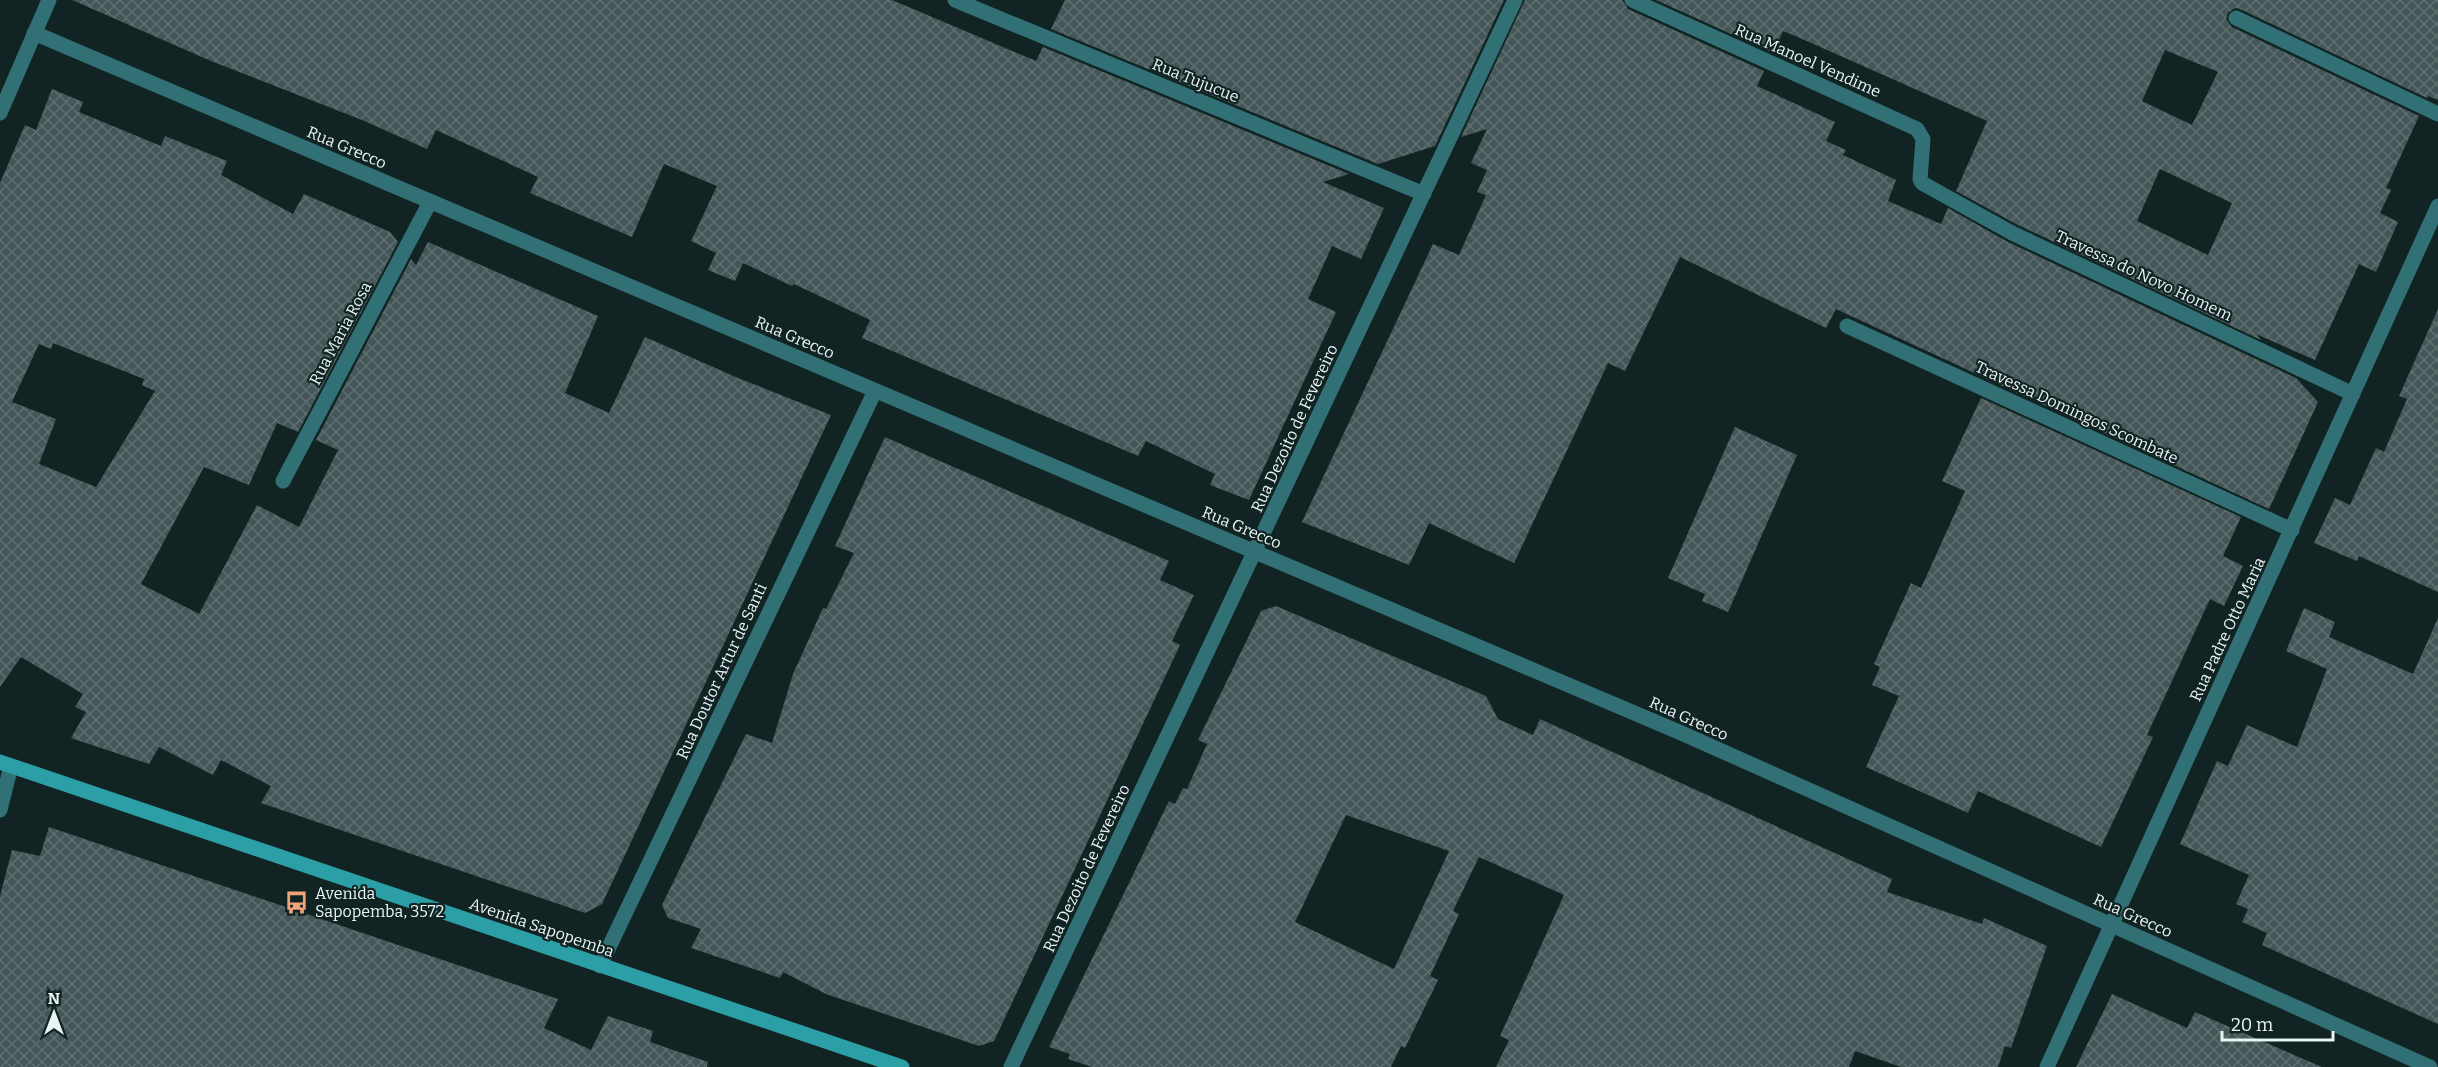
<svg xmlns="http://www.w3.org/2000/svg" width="2438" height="1067" font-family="Bitter,serif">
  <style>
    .building { fill: url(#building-cross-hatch); fill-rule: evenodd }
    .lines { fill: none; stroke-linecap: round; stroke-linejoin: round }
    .minor { stroke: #317175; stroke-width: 15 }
    .tertiary { stroke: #317175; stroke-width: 15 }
    .secondary { stroke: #2c9fa6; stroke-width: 15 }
    .labels { text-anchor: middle; stroke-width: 4.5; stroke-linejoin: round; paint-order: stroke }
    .street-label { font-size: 16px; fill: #eaf4f5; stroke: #122324 }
    .poi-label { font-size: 16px; fill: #eaf4f5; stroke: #122324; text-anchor: start }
  </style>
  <defs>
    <pattern id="building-cross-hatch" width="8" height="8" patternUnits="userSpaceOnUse" patternTransform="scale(1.5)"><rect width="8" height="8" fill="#445657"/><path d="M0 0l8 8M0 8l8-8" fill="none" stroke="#5f6f70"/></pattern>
  </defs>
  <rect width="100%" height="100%" fill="#122324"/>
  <path class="building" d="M72 0H892L1036 61 1043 47 1349 174 1323 182 1384 208 1361 259 1332 246 1308 299 1336 312 1249 500 1210 485 1215 474 1146 441 1138 456 862 338 870 320 794 284 792 286 743 263 735 281 708 270 716 253 691 241 717 186 664 164 632 237 530 193 538 177 436 130 427 149 362 120 211 61Z
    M1065 0H1504L1435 146 1378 164 1051 29Z
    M1525 0H1622L1628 9 1764 71 1757 86 1835 122 1826 141 1846 150 1843 155 1896 180 1888 201 1941 224 1948 208 2008 242 2296 378 2318 402 2269 509 1836 309 1826 328 1680 257 1625 371 1608 363 1514 563 1429 523 1409 565 1302 522 1433 244 1459 255 1486 195 1477 192 1487 170 1471 163 1487 129 1461 137Z
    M1656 0H2438V100L2428 96 2427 98 2240 9 2235 8 2228 13 2226 19 2232 27 2419 116 2386 188 2391 190 2380 213 2398 222 2376 272 2359 264 2315 360 2256 334 2261 340 2016 224 1956 191 1987 121 1800 38 1783 31 1773 53ZM2165 50 2218 72 2192 125 2142 101ZM2160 169 2232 203 2208 255 2137 221Z
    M52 89 83 102 79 112 161 146 165 136 227 161 221 175 293 214 304 194 390 232 398 242 298 432 277 423 249 485 204 467 141 584 199 614 257 505 299 527 338 450 316 440 411 259 416 265 428 242 598 316 565 393 609 413 645 337 738 378 831 415 602 904 585 913 261 803 271 786 221 760 213 775 159 747 149 764 71 738 86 712 75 707 83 694 21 657 0 687V183L25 125 36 130ZM53 343 144 379 142 385 155 391 96 487 39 464 56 419 12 402 39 344 51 349Z
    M2438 309V592L2359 556 2357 561 2314 543 2335 498 2350 505 2376 448 2384 452 2407 399 2399 396Z
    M1981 398 2241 517 2223 556 2243 566 2224 606 2210 599 2147 735 2153 737 2101 847 1978 791 1968 813 1866 767 1899 696 1872 685 1880 667 1874 664 1911 583 1921 588 1965 491 1942 481Z
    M1735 427 1797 455 1728 612 1702 601 1705 594 1668 578Z
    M885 437 1169 561 1160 580 1194 595 1172 641 1180 645 994 1041 979 1046 826 994 783 972 780 978 691 948 701 929 668 918 662 905 746 734 772 743 793 674 823 608 826 609 854 553 835 546Z
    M1276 606 1486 696 1498 719 1533 735 1540 719 1892 879 1887 892 1982 924 1984 918 2047 946 2011 1048 2005 1046 1998 1067H1901L1855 1051 1849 1067H1496L1509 1040 1500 1036 1564 895 1479 857 1453 911 1459 914 1430 976 1438 980 1405 1048 1401 1046 1391 1067H1092L1068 1059 1070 1054 1049 1047 1169 801 1175 804 1183 788 1187 789 1207 744 1198 740 1261 611ZM1346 815 1449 851 1394 969 1295 922Z
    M2304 608 2335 622 2329 637 2413 674 2438 618V1024L2262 945 2267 933 2242 922 2248 909 2236 904 2249 875 2180 844 2217 761 2228 766 2247 725 2297 747 2327 669 2286 651Z
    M49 827 558 999 544 1028 591 1050 608 1016 653 1031 650 1042 708 1062 707 1067H0V896L12 850 40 856Z
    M2112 994 2187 1028 2195 1012 2322 1067H2076Z"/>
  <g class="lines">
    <path class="minor" d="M955 0 1424 194
      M1632 0 1917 129 1923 139 1920 179 1922 183 2012 233 2353 394
      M2236 18 2438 114
      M34 33 1679 732 2430 1067
      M1847 326 2292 530
      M283 481 430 202
      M0 810 11 766
      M600 966 875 391
      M1011 1067 1515 0
      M2047 1067 2438 206"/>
    <path class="tertiary" d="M0 113 49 0"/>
    <path class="secondary" d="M0 762 902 1067"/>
  </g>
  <defs>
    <symbol id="bus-bare" viewBox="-9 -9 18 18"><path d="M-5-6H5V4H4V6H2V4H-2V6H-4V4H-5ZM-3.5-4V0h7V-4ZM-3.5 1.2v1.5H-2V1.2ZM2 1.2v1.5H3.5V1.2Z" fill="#efa377" stroke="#122324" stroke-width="2.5" paint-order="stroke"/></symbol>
  </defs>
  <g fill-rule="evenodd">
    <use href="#bus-bare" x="280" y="886" width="33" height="33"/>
  </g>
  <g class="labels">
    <g class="street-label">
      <text transform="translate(1808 60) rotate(24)" y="6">Rua Manoel Vendime</text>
      <text transform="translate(1196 80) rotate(22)" y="6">Rua Tujucue</text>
      <text transform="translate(347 147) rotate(23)" y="6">Rua Grecco</text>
      <text transform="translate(2144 275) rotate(25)" y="6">Travessa do Novo Homem</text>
      <text transform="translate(340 333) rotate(-62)" y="6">Rua Maria Rosa</text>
      <text transform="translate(795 337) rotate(23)" y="6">Rua Grecco</text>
      <text transform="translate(2077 412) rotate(25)" y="6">Travessa Domingos Scombate</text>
      <text transform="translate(1294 428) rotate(-65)" y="6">Rua Dezoito de Fevereiro</text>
      <text transform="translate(1242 527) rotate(23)" y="6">Rua Grecco</text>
      <text transform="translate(2227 629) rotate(-65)" y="6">Rua Padre Otto Maria</text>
      <text transform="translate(721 671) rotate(-65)" y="6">Rua Doutor Artur de Santi</text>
      <text transform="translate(1689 718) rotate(24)" y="6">Rua Grecco</text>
      <text transform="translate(1086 868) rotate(-65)" y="6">Rua Dezoito de Fevereiro</text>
      <text transform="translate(2133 915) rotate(24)" y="6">Rua Grecco</text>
      <text transform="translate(542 927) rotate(19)" y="6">Avenida Sapopemba</text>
    </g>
    <g class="poi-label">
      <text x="315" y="899">Avenida<tspan x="315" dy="18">Sapopemba, 3572</tspan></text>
    </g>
  </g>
  <g transform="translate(54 1013)" stroke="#122324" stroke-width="4.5" paint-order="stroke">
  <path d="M0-4.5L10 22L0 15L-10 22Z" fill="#eaf4f5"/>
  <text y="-9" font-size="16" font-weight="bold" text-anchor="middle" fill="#eaf4f5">N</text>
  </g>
  <path d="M2222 1031v9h111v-9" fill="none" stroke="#eaf4f5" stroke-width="3"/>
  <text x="2231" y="1031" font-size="18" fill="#eaf4f5" stroke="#122324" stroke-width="4.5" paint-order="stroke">20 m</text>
</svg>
